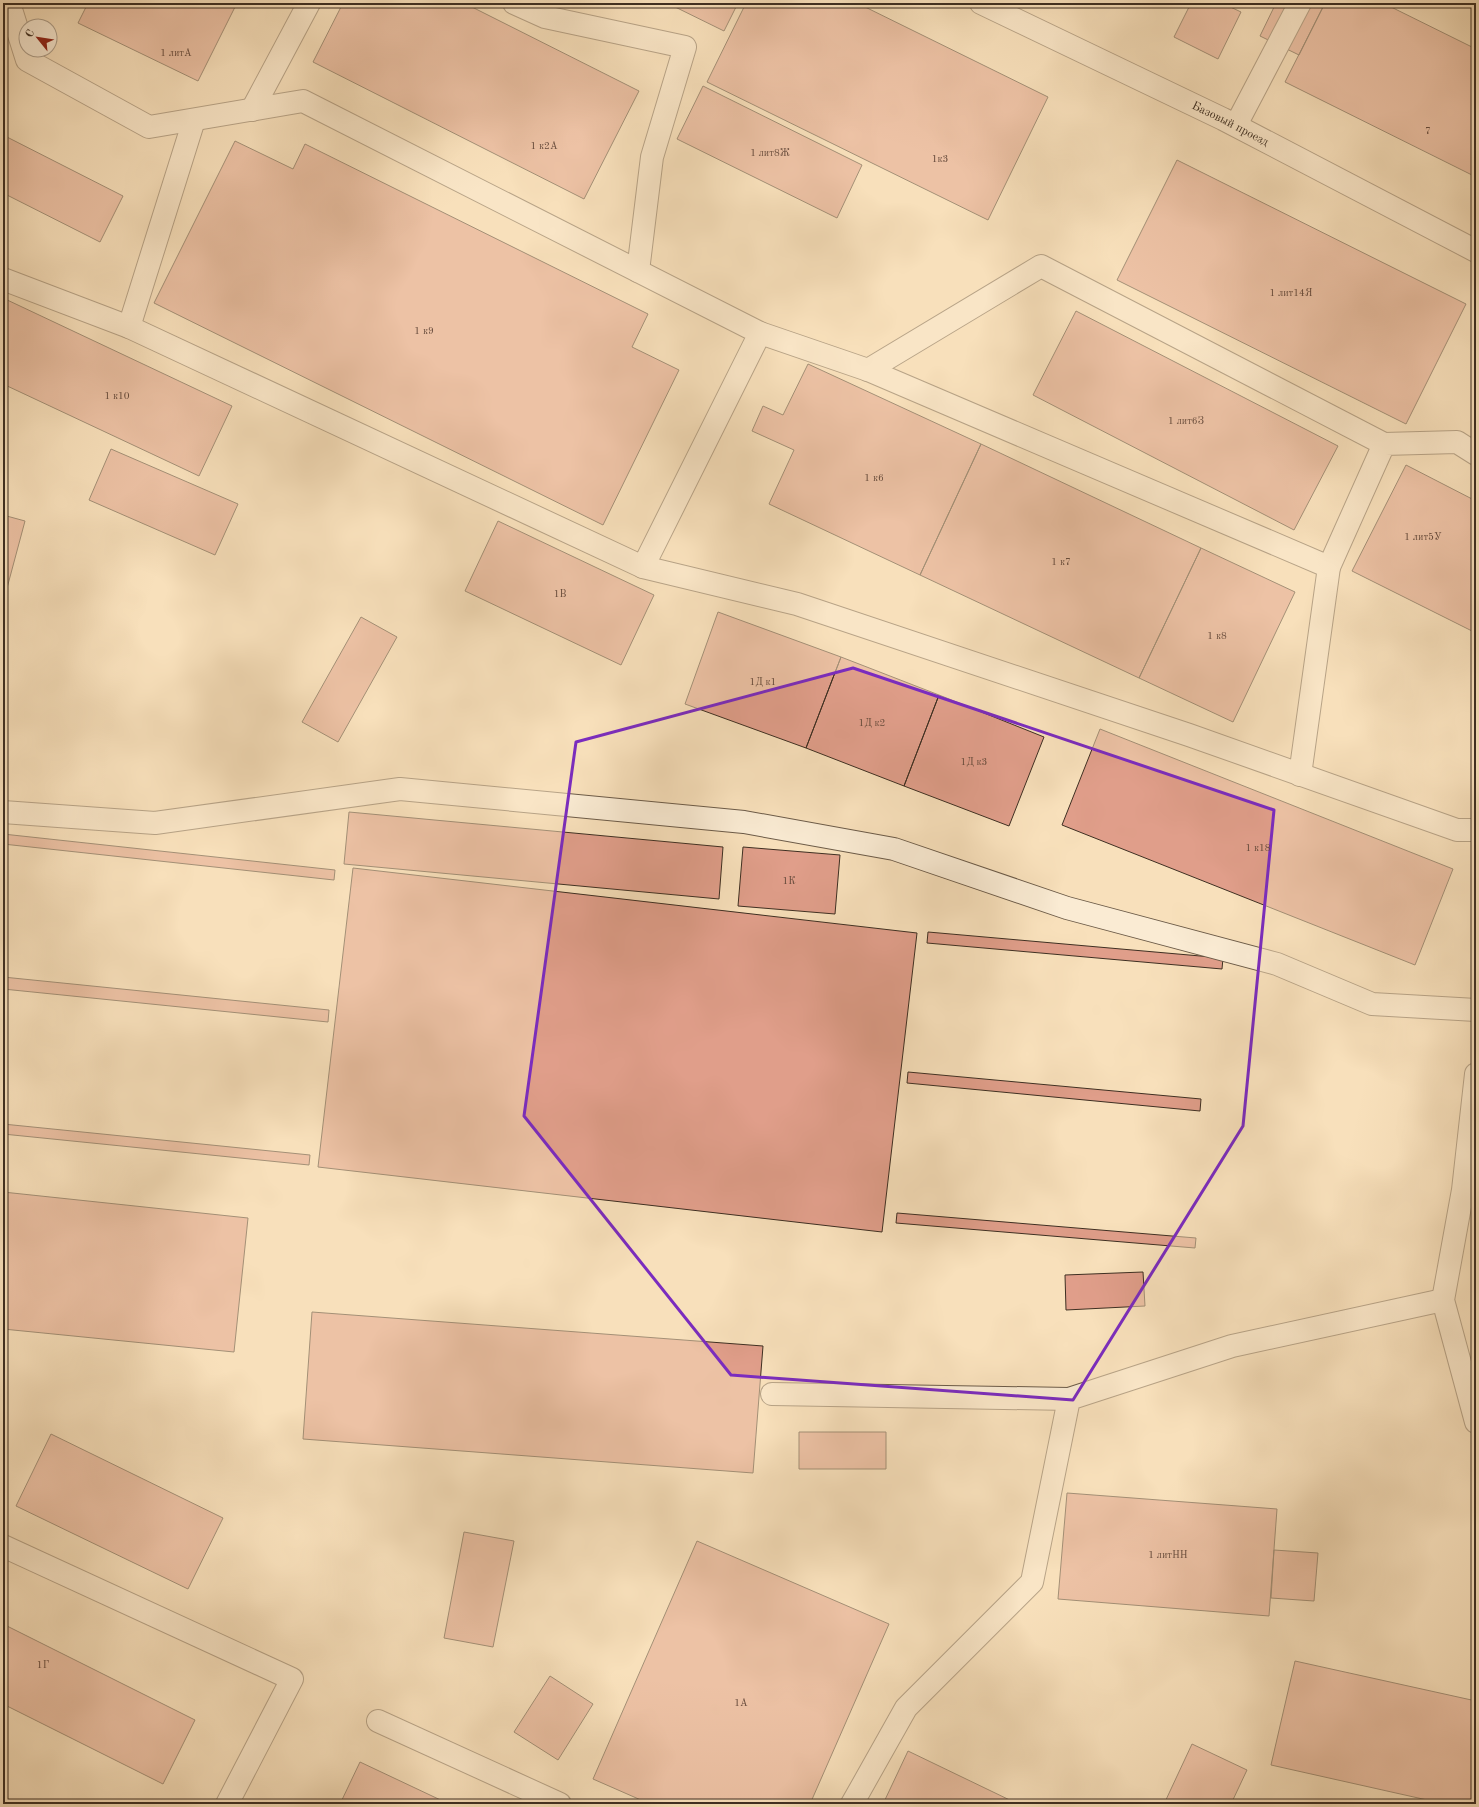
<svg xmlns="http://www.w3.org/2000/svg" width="1479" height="1807" font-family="'Old Standard TT',serif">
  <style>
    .building { fill: #e09e8a; stroke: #3e2f22 }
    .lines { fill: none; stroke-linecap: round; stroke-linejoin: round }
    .minor-casing { stroke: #6c5b48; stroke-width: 24 }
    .minor { stroke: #faebd3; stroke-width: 22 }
    .marked { fill: none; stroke: #7b2cbf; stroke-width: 3; stroke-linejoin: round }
    .labels { text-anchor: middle; stroke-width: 4; stroke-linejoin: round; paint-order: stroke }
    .number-label { font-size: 10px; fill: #664b3c }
    .street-label { font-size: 12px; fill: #3e2f22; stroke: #faebd3 }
  </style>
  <rect width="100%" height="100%" fill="#f8e0bb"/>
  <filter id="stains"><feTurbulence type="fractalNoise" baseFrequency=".005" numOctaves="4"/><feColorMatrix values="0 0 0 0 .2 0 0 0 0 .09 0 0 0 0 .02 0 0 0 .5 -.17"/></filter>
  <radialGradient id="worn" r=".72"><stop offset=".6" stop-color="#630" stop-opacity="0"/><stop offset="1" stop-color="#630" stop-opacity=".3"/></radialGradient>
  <path class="building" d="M88 3H237L198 81 78 23Z
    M343 3H464L639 91 584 199 313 62Z
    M667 3H738L724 31Z
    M746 3H857L1048 97 988 220 707 82Z
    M1191 3H1222L1241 12 1218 59 1174 37Z
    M1276 3H1325L1299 55 1260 36Z
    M1325 3H1383L1476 49V177L1285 82Z
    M703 86 862 165 837 218 677 139Z
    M3 135 123 196 100 242 3 193Z
    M235 141 293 169 305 144 648 314 632 347 679 370 603 525 154 303Z
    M1177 160 1466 304 1406 424 1117 280Z
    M3 298 232 406 199 476 3 384Z
    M1076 311 1338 446 1294 530 1033 395Z
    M808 364 981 444 920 575 769 504 794 450 752 431 763 406 783 415Z
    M981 444 1201 548 1139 678 920 575Z
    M111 449 238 504 215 555 89 500Z
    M1406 465 1476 501V633L1352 571Z
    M3 515 25 521 3 603Z
    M498 521 654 595 621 665 465 591Z
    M1201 548 1295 592 1233 722 1139 678Z
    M718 612 841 657 806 748 685 704Z
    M361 617 397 637 338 742 302 722Z
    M841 657 939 695 904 786 806 748Z
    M939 695 1044 737 1009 826 904 786Z
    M1100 729 1453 869 1415 965 1062 825Z
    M349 812 723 847 719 899 344 864Z
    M3 834 335 870 334 880 3 844Z
    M743 847 840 855 835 914 738 906Z
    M353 868 917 933 882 1232 318 1167Z
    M928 932 1223 958 1222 969 927 943Z
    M3 977 329 1010 328 1022 3 989Z
    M908 1072 1201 1099 1200 1111 907 1083Z
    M3 1124 310 1155 309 1165 3 1134Z
    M3 1192 248 1218 234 1352 3 1329Z
    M897 1213 1196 1238 1195 1248 896 1223Z
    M1143 1272 1145 1306 1066 1310 1065 1275Z
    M312 1312 763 1346 753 1473 303 1439Z
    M799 1432H886V1469H799Z
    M51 1434 223 1518 188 1589 16 1506Z
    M1067 1493 1277 1509 1269 1616 1058 1599Z
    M464 1532 514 1541 493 1647 444 1638Z
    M697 1541 889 1624 810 1804H650L593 1779Z
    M1274 1550 1318 1553 1314 1601 1271 1598Z
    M3 1624 195 1720 163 1784 3 1704Z
    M1295 1661 1476 1701V1804H1445L1271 1765Z
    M550 1676 593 1704 558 1760 514 1732Z
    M1192 1744 1247 1770 1231 1804H1164Z
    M908 1751 1018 1804H883Z
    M360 1762 449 1804H340Z"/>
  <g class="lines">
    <defs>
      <g id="minor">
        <path d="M514 3 545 17 685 47 652 157 638 271"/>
        <path id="s1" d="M981 3 1223 119 1476 251"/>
        <path d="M252 110 309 3"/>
        <path d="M1236 125 1300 3"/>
        <path d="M3 279 129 327 643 567 760 333 303 101 149 127 27 60 9 3"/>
        <path d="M129 327 194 120"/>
        <path d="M760 333 868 370 1329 567 1300 775"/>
        <path d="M868 370 1041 266 1384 444"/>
        <path d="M643 567 797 604 1189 735 1457 830H1476"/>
        <path d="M1329 567 1384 444 1457 442 1476 454"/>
        <path d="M3 812 155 823 400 789 744 822 894 849 1067 908 1277 964 1372 1004 1476 1010"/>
        <path d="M1476 1074 1463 1190 1443 1300 1476 1422"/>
        <path d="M772 1394 1069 1399"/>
        <path d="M3 1546 292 1679 227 1804"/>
        <path d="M378 1721 560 1804"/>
        <path d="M852 1804 906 1708 1032 1582 1069 1399 1232 1346 1443 1300"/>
      </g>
    </defs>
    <use href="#minor" class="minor-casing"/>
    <use href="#minor" class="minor"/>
  </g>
  <path d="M0 0H1479V1807H0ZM853 668 1274 810 1243 1126 1073 1400 731 1375 524 1116 576 742Z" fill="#f8e0bb" fill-opacity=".55" fill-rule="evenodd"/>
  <path class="marked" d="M853 668 1274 810 1243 1126 1073 1400 731 1375 524 1116 576 742Z"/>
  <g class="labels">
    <g class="number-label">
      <text x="176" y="56">1 литА</text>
      <text x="1428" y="134">7</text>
      <text x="544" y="149">1 к2А</text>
      <text x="770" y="156">1 лит8Ж</text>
      <text x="940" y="162">1к3</text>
      <text x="1291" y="296">1 лит14Я</text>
      <text x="424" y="334">1 к9</text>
      <text x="117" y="399">1 к10</text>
      <text x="1186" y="424">1 лит6З</text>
      <text x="874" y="481">1 к6</text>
      <text x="1423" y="540">1 лит5У</text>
      <text x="1061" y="565">1 к7</text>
      <text x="560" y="597">1В</text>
      <text x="1217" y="639">1 к8</text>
      <text x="763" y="685">1Д к1</text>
      <text x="872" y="726">1Д к2</text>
      <text x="974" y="765">1Д к3</text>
      <text x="1258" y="851">1 к18</text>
      <text x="789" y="884">1К</text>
      <text x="1168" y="1558">1 литНН</text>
      <text x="43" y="1668">1Г</text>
      <text x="741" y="1706">1А</text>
    </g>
    <g class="street-label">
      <text dy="4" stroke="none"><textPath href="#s1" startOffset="277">Базовый проезд</textPath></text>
    </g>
  </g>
  <rect width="1479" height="1807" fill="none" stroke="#f8e0bb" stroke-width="16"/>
  <rect x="4" y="4" width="1471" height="1799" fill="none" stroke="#3e2f22" stroke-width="2"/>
  <rect x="8" y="8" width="1463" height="1791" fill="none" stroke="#3e2f22"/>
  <g transform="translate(38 38) rotate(300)"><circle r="19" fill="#faebd3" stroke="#afa08c"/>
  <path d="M0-3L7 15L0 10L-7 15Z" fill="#8f2418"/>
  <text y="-6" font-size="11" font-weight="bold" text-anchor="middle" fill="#3e2f22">С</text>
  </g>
  <rect width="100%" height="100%" filter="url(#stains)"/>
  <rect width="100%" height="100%" fill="url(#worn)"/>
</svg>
